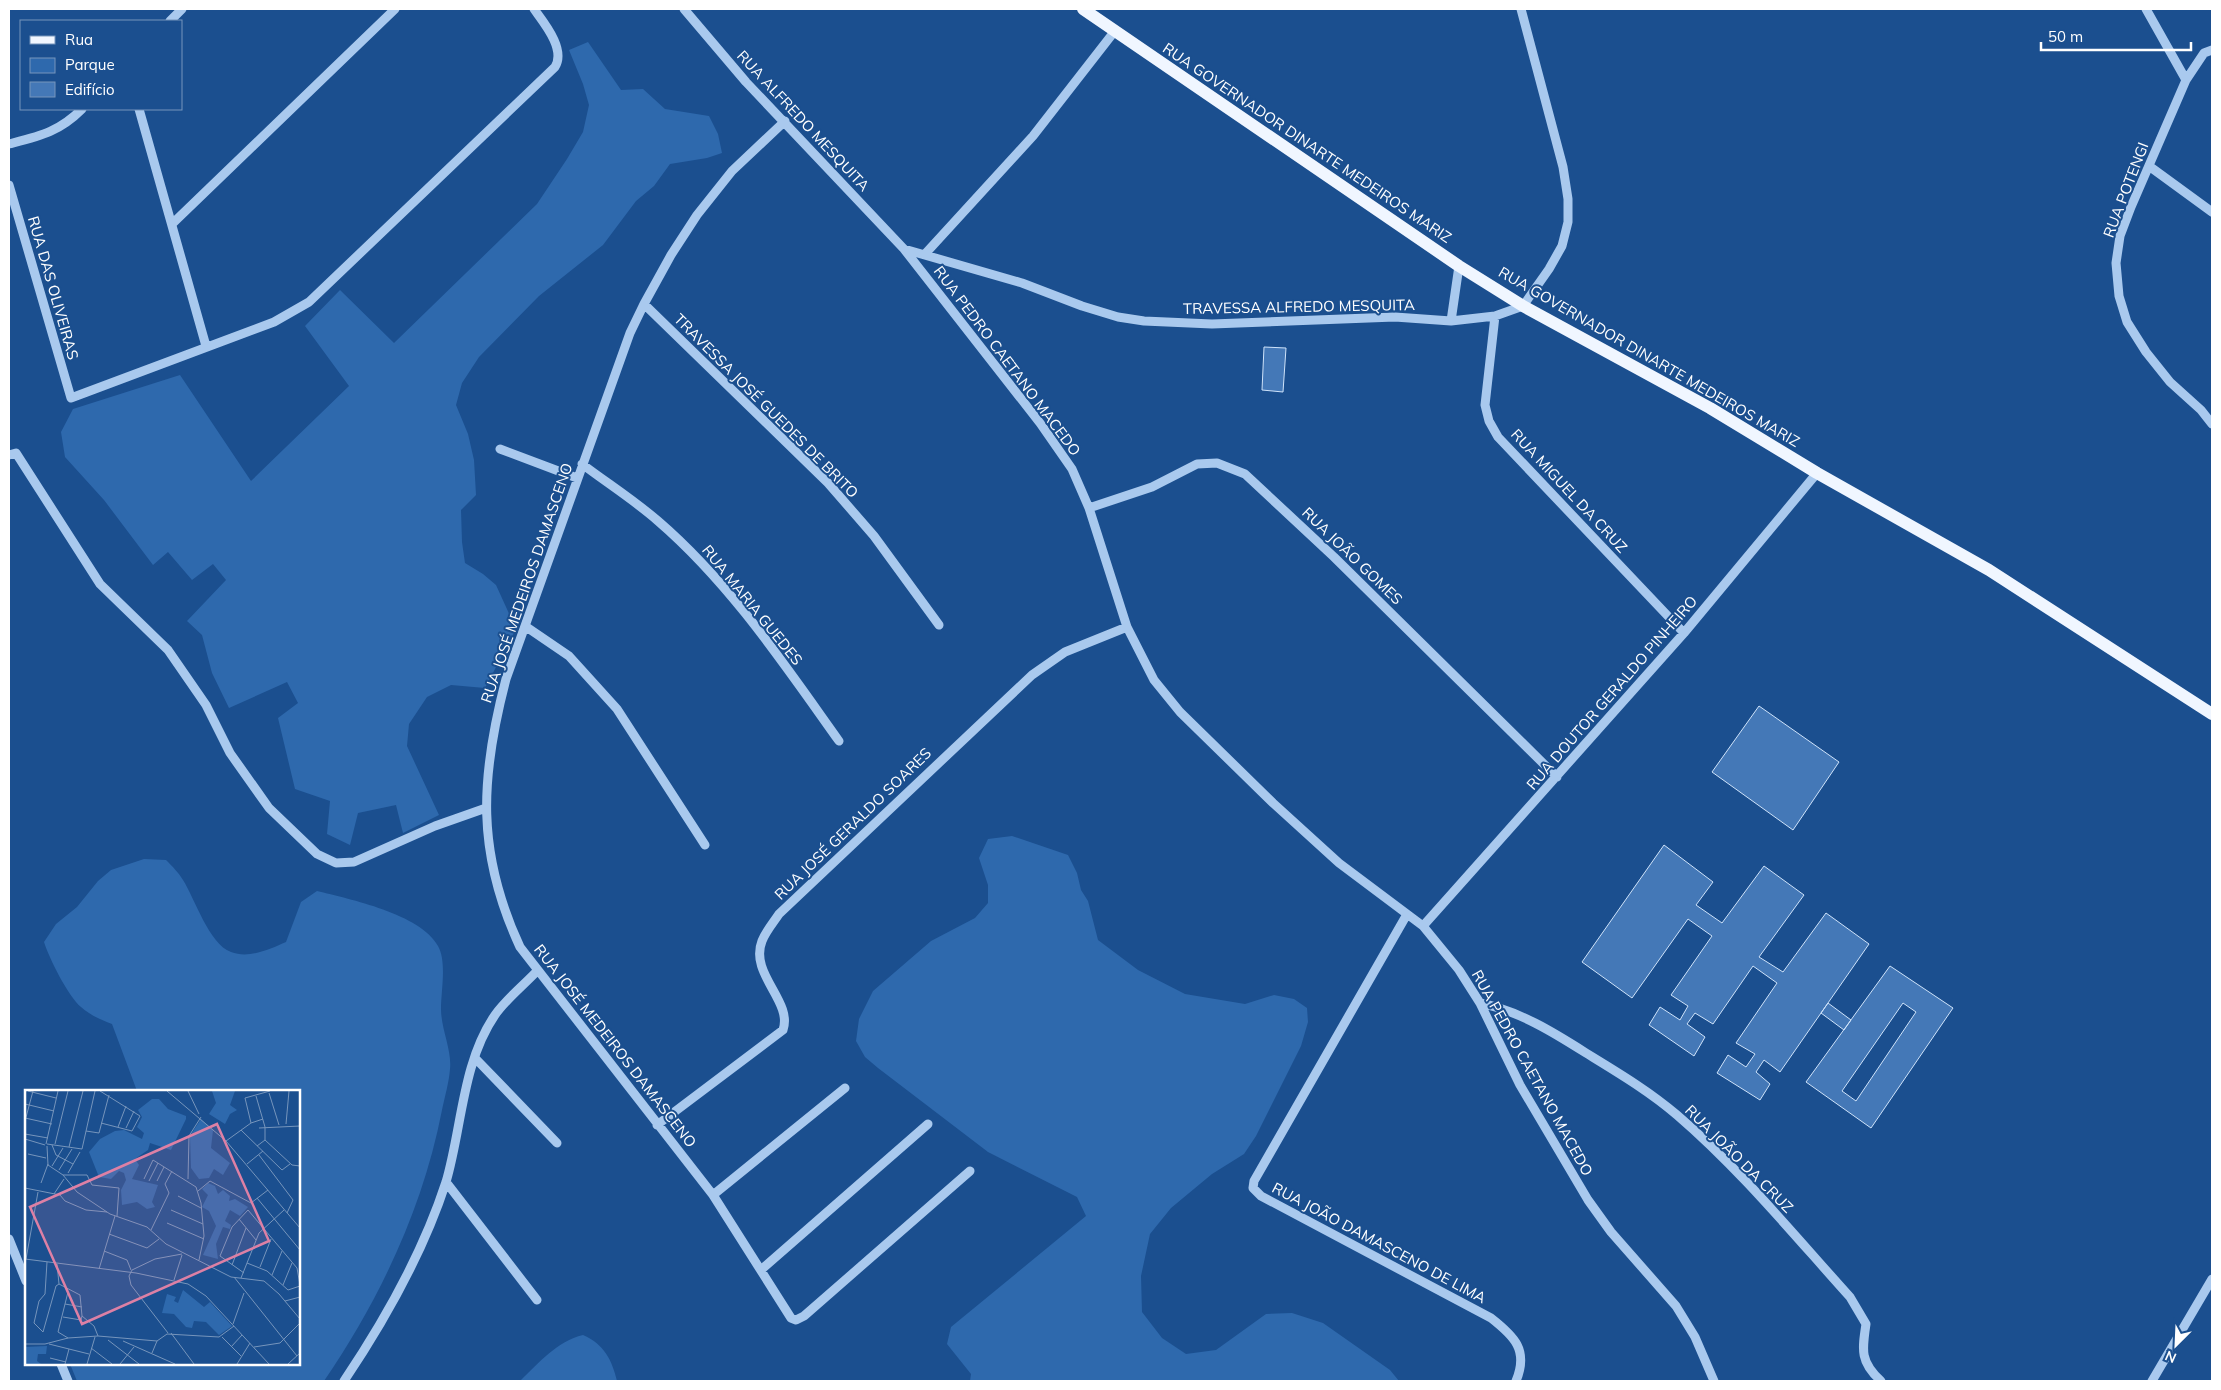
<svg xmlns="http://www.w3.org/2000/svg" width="2221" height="1390" font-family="Mulish,sans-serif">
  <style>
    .green { fill: #2e69ad }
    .building { fill: #4478b7; stroke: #cfe3fa; fill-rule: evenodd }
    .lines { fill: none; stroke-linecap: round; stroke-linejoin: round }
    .minor { stroke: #a9c9ee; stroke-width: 9 }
    .major { stroke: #f0f6ff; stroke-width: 12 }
    .labels { text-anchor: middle; stroke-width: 4; stroke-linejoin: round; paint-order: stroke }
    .street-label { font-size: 15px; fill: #fff; stroke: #1b4f8f }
    .inset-road { fill: none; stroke: #7695bc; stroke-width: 1 }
    .view { fill: #dd80a5; fill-opacity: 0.15; stroke: #dd80a5; stroke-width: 2.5 }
    .inset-edge { fill: none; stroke: #fff; stroke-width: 2.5 }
  </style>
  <rect width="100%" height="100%" fill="#1b4f8f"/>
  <path class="green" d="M588 42 621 90 643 89 665 109 709 116 718 134 722 153 707 158 670 164 654 186 636 201 603 245 539 296 479 357 462 383 456 405 468 434 474 460 476 495 461 510 462 542 465 563 483 574 496 585 516 629 485 688 451 685 427 697 409 724 407 746 439 815 403 833 396 805 358 813 350 845 327 834 330 801 295 789 278 718 298 703 287 682 229 708 212 673 202 635 187 621 226 580 213 564 192 580 168 552 153 565 104 500 65 457 61 432 73 409 180 375 251 481 349 386 305 326 340 290 394 343 537 204 567 159 583 132 589 105 583 84 569 50Z
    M1012 836 1068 855 1077 873 1081 890 1088 901 1098 940 1138 970 1185 994 1245 1004 1274 995 1294 999 1307 1008 1308 1022 1301 1046 1256 1136 1244 1154 1212 1174 1171 1208 1150 1234 1141 1276 1142 1312 1162 1338 1186 1354 1216 1350 1266 1314 1292 1313 1323 1323 1390 1370 1399 1381H970L971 1374 947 1344 951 1327 1086 1216 1077 1197 988 1152 878 1068 865 1057 856 1041 859 1019 873 991 931 941 975 918 988 903V885L979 858 988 839Z
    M144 859 166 860C172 866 179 873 183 880 195 899 209 944 231 952 249 959 270 949 286 942L301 902 317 891C349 899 421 914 438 946 447 962 441 991 441 1009 441 1029 452 1050 450 1069 449 1082 445 1096 442 1110 423 1208 380 1299 324 1381H77L70 1364H299V1091H137L112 1024C101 1020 90 1015 81 1007 68 996 49 958 44 942L56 924 77 907 98 881 111 870Z
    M583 1335C604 1344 612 1360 617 1381H520C539 1363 557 1341 583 1335Z"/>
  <path class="building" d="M1264 347 1286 348 1283 392 1262 390Z
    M1759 706 1839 762 1793 830 1712 772Z
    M1664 845 1713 882 1696 905 1722 923 1764 866 1804 895 1759 957 1783 972 1826 913 1869 944 1780 1072 1764 1060 1756 1072 1770 1084 1760 1100 1717 1073 1728 1055 1746 1067 1755 1054 1736 1043 1777 983 1753 966 1713 1024 1695 1013 1687 1024 1705 1037 1694 1056 1649 1025 1660 1007 1680 1020 1688 1006 1671 995 1712 936 1688 919 1632 998 1582 962Z
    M1890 966 1953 1008 1871 1128 1806 1082ZM1903 1003 1916 1012 1856 1101 1842 1091Z
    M1828 1003 1851 1020 1844 1030 1821 1013Z"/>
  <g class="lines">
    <path class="minor" d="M684 9 746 82 904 249 1040 423 1072 469 1089 508 1127 627 1154 680 1180 712 1273 803 1339 863 1423 926 1459 970 1480 1003 1520 1085 1588 1200 1611 1232 1676 1306 1695 1337 1714 1381
      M2146 9 2186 80
      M170 21 182 9
      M2212 50 2204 53 2186 80 2131 207 2120 236 2116 263 2119 296 2127 322 2146 352 2170 382 2201 410 2212 424
      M139 109 206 346
      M785 121 732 171 697 215 671 255 644 304 630 333 506 679C480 778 476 852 520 947L713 1195 791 1318 796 1320 804 1316 970 1171
      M9 144C40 136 59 132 82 109
      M2149 166 2212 212
      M9 185 71 398 274 322 309 302 555 67C566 49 544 23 534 9
      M172 224 395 9
      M904 249 1022 283 1082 306 1118 317 1144 321 1212 324 1395 317 1451 321 1495 316 1523 306 1549 269 1562 246 1568 222V199L1563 167 1521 9
      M925 254 1033 136 1114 32
      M644 304 828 483 874 536 939 625
      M1495 316 1485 405 1489 421 1498 437 1684 633
      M1451 321 1459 266
      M500 449 577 478
      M9 455 16 453 100 584 168 650 206 705 230 753 269 808 317 854 336 863 354 862 435 826 486 808
      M582 464C607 483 634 500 658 521 730 583 784 664 839 741
      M1089 508 1152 487 1197 464 1217 463 1245 474 1334 557 1557 777
      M525 626 569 656 617 709 705 845
      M1406 916 1254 1181 1253 1188 1261 1196 1491 1318C1514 1336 1529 1350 1516 1381
      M1423 926 1684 633 1817 473
      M1480 1003C1519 1011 1553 1032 1586 1053 1617 1072 1649 1091 1677 1115 1740 1169 1794 1235 1850 1297L1866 1324C1862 1350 1860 1362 1881 1381
      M475 1058 557 1143
      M657 1125 783 1030C793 1001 749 974 762 941 766 931 773 923 779 914L1032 675 1065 652 1127 627
      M446 1182 537 1300
      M713 1195 845 1088
      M9 1239 26 1281
      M762 1269 928 1124
      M61 1364 68 1381
      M344 1381C385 1320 423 1253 446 1182 462 1128 462 1063 495 1015 506 999 524 985 537 971
      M2152 1381 2212 1279"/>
    <path class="major" d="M1083 9 1459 266 1523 306 1710 408 1817 473 1989 570 2212 714"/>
  </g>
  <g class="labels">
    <g class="street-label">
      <text transform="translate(803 121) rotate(47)" y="5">RUA ALFREDO MESQUITA</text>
      <text transform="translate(1307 143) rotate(34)" y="5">RUA GOVERNADOR DINARTE MEDEIROS MARIZ</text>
      <text transform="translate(2126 190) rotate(-69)" y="5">RUA POTENGI</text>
      <text transform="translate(53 288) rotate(74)" y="5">RUA DAS OLIVEIRAS</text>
      <text transform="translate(1299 307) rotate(-1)" y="5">TRAVESSA ALFREDO MESQUITA</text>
      <text transform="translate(1649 357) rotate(30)" y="5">RUA GOVERNADOR DINARTE MEDEIROS MARIZ</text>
      <text transform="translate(1007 361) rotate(53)" y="5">RUA PEDRO CAETANO MACEDO</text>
      <text transform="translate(766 406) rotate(45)" y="5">TRAVESSA JOSÉ GUEDES DE BRITO</text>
      <text transform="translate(1569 491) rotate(47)" y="5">RUA MIGUEL DA CRUZ</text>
      <text transform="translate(1352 556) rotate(44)" y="5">RUA JOÃO GOMES</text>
      <text transform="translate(527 583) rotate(-71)" y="5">RUA JOSÉ MEDEIROS DAMASCENO</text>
      <text transform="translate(752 605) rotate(51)" y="5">RUA MARIA GUEDES</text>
      <text transform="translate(1612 693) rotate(-49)" y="5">RUA DOUTOR GERALDO PINHEIRO</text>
      <text transform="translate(853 824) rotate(-44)" y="5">RUA JOSÉ GERALDO SOARES</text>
      <text transform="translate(615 1046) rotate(52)" y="5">RUA JOSÉ MEDEIROS DAMASCENO</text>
      <text transform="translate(1532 1073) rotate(61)" y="5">RUA PEDRO CAETANO MACEDO</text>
      <text transform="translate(1739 1159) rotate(45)" y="5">RUA JOÃO DA CRUZ</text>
      <text transform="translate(1379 1243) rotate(28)" y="5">RUA JOÃO DAMASCENO DE LIMA</text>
    </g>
  </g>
  <g transform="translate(25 1090)">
    <rect width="275" height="275" fill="#1b4f8f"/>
    <path d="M187 1H210L205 15 212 20 205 24 200 34 184 24 191 13ZM127 9H134L143 19 161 26V29L146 60 125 53 123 60 110 69 114 75 107 89 133 95 127 112 130 117 122 119 112 112 97 115 96 100 101 90 99 83 94 81 86 89 74 87 64 62 75 49 90 41 99 40 117 49 119 43 112 37 117 27 113 20ZM176 29 188 40 186 58 205 73 198 85 189 79 184 88 174 89 166 78 165 46ZM183 93 190 96 193 104 198 100 205 106 204 111 210 109 223 117 215 126 205 120 200 131 206 135 205 139 198 137 191 154 193 169 178 165 191 136 184 121 177 117 183 105 177 99ZM158 200 179 217 185 212 207 236 194 245 181 232 169 231 167 238 161 237 149 224 137 223 142 204 151 207 149 211 153 213ZM22 256 21 264H13L12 271 16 274H0V257Z" fill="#2e69ad"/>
    <path class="inset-road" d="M3 1 31 8M75 1 115 26 107 41 76 33M142 1 201 51 275 138M163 1 174 24M244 3 254 35M231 6 240 37V50L232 56M0 14 29 21M0 28 27 34M0 31 8 1M226 33 220 8 245 1M261 34 264 1M93 37 101 16M101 38 109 21M234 38 275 36M216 40 257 80 265 74M61 41 74 43 84 5M0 44 23 48M0 49 20 55M240 50 267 75 275 76M201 51 226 33 238 29M21 54 33 1M22 54 57 59 70 1M30 54 43 1M27 55 31 65 48 74M22 56 23 75 38 85 52 102 85 124 122 137 141 154 206 187 239 191 254 204 275 229M44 57 58 1M3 64 21 68M234 65 268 110 262 123M222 74 238 61M27 76 38 58M34 80 47 59M43 83 55 62M38 85H62L67 95 94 98 92 126M119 89 128 70 171 97 176 113 179 146 174 170M163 89 164 46 176 27M124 91 133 73M132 91 139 77M16 93 23 74M0 98 35 105 40 111 61 120 82 122M173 101 185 91 226 113 243 100M29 104 39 89M153 106 176 118M232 108 275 160M146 120 178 134M214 129 231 150M142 133 179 149M126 140 144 103 140 94 147 81M84 144 122 158 134 149M79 161 102 170 106 180M0 169 111 183 163 194 181 206 244 274M1 169 13 102M22 172 20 204 14 211 9 233 18 242 31 196 34 194M222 173 242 181 263 200 275 196M32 174 34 194M207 175 221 138M235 177 246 149M74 179 90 126M219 183 195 166 207 137 223 120 272 178 275 195M247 185 257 161M209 187 272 266M216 188 234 143 259 120M149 190 157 165M34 194 55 205 57 226M258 195 267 173M260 211 275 207M40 214 57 217M57 226 69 236 73 246M38 227 56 230 57 226M208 234 219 203M143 243 106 195 104 186 107 180 130 169 157 164M146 243 169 274M197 247 216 266M43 248 33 242 43 202M83 250 114 274M98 251 150 274M0 254H20L43 248 73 246 132 251M24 254 64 264M206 257 217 245M229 257 255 253 275 233M66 258 87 274M127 263 132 251 142 244 194 247 209 236M25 268 41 272M40 274 44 259M62 274 70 247M95 274 109 257M212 274 225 253M263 274 275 263"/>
    <path class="view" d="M192 34 244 151 57 234 5 117Z"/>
    <rect width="275" height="275" class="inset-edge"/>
  </g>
  <rect width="2221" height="1390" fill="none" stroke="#ffffff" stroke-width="20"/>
  <rect x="20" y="20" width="162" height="90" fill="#1b4f8f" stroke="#7695bc"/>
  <rect x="30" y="36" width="25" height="8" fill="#f0f6ff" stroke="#7695bc"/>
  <text x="65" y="45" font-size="15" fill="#ffffff">Rua</text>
  <rect x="30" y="58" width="25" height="15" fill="#2e69ad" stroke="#7695bc"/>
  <text x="65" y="70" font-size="15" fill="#ffffff">Parque</text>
  <rect x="30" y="82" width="25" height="15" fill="#4478b7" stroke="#7695bc"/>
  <text x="65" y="95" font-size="15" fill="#ffffff">Edifício</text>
  <g transform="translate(2176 1345) rotate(204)" stroke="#1b4f8f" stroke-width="4" paint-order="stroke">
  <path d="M0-4L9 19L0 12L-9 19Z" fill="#ffffff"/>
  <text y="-8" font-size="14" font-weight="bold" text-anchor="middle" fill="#ffffff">N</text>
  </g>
  <path d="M2041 42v8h150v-8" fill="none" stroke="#ffffff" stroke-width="2.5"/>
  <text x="2048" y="42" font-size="15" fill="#ffffff" stroke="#1b4f8f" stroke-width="4" paint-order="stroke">50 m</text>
</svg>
